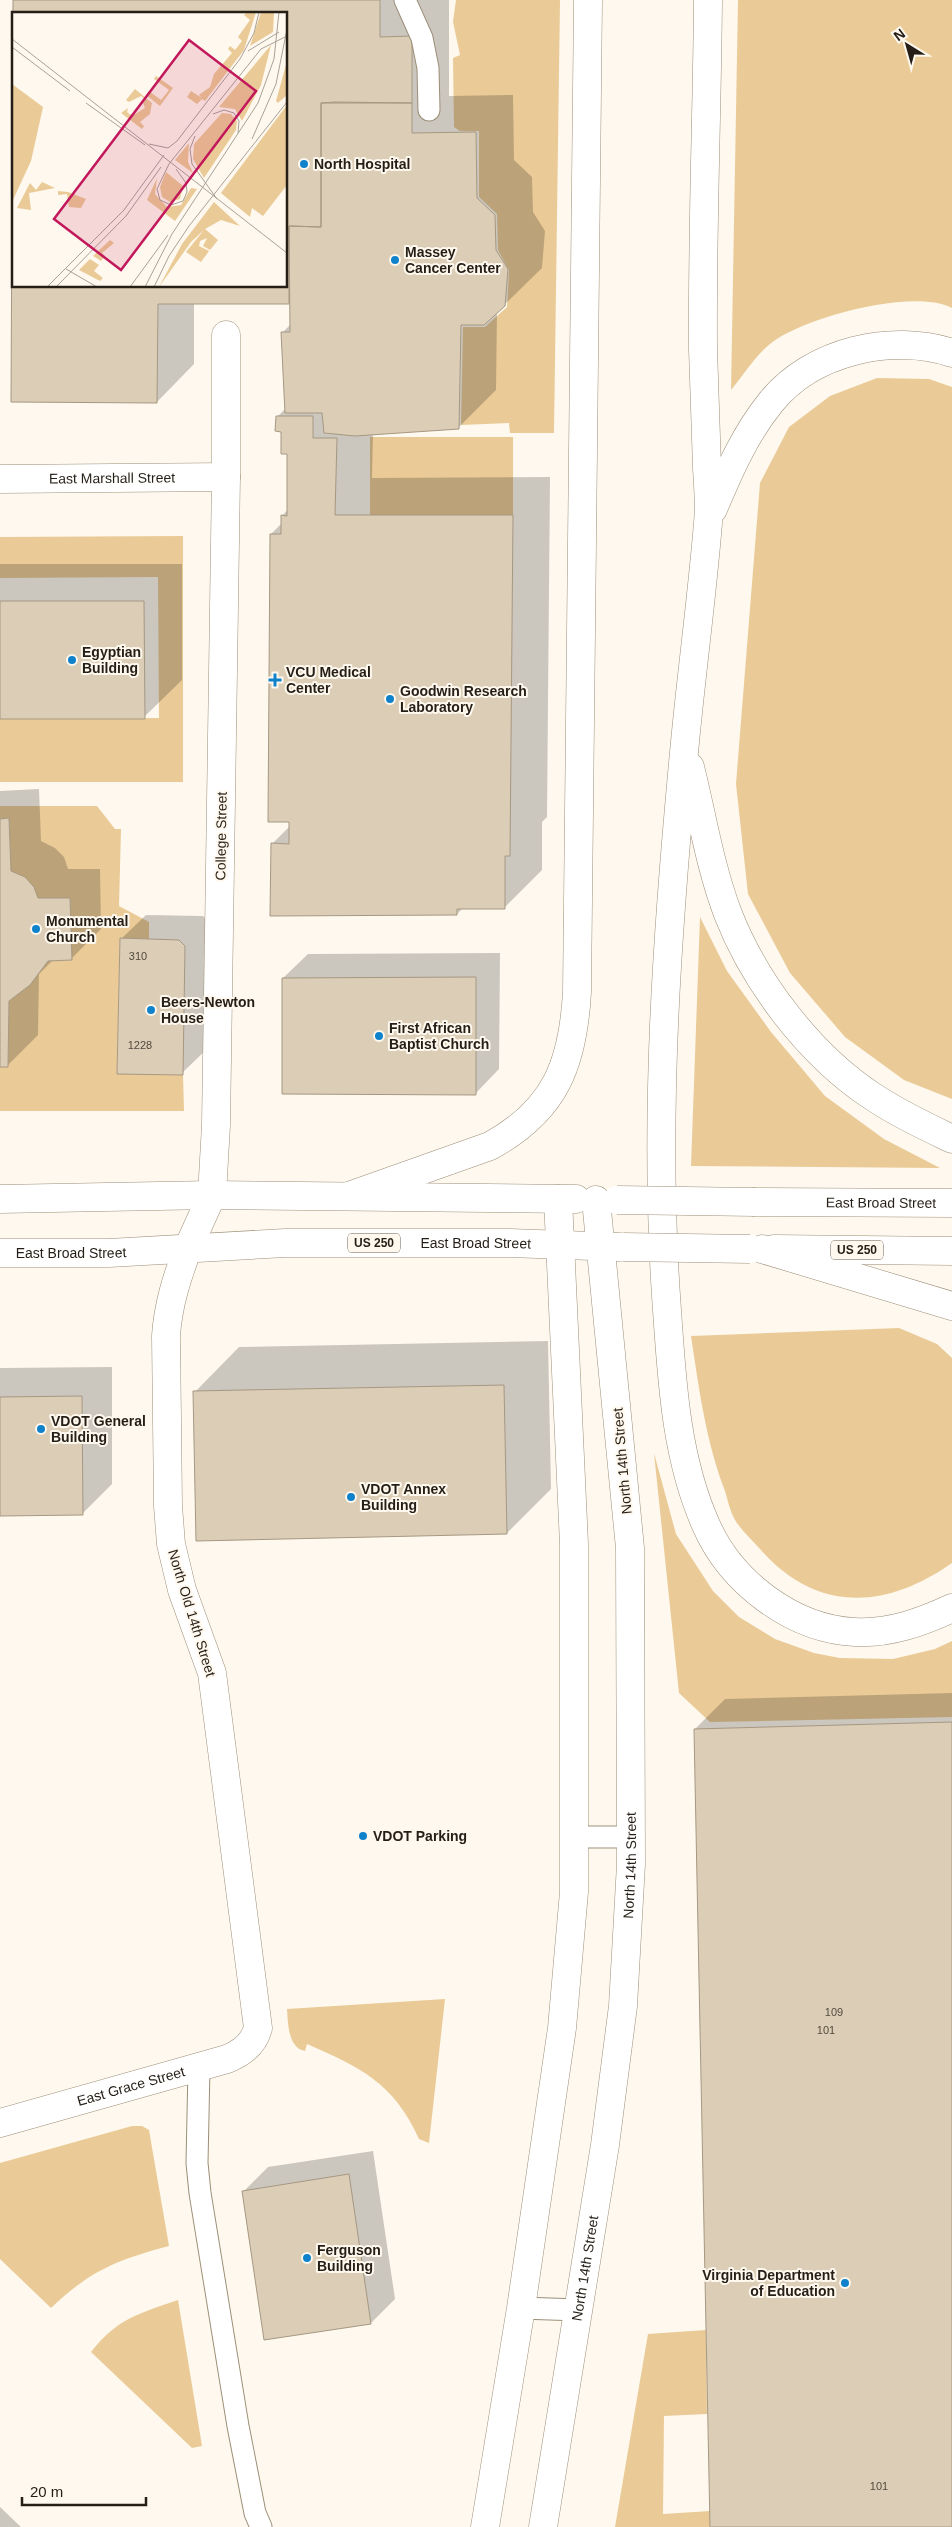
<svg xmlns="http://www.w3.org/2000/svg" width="952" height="2527" font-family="Arial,sans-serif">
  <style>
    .green { fill: #eacb97 }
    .shadow { fill: #0003 }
    .building { fill: #dccdb6; stroke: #a69882; fill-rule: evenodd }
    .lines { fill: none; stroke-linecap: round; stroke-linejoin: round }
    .service-casing { stroke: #9c8f79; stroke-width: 23 }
    .minor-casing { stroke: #9c8f79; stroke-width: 29 }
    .tertiary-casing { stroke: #9c8f79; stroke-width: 29 }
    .primary-casing { stroke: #9c8f79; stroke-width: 29 }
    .motorway-casing { stroke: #9c8f79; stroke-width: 29 }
    .service { stroke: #fff; stroke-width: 21 }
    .minor { stroke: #fff; stroke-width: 28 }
    .tertiary { stroke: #fff; stroke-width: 28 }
    .primary { stroke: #fff; stroke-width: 28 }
    .motorway { stroke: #fff; stroke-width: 28 }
    .primary-bridge-casing { stroke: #9c8f79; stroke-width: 29; stroke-linecap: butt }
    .primary-bridge { stroke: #fff; stroke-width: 28 }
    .poi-dot { fill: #1082cb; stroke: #fef8ee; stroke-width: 2 }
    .labels { text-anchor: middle; stroke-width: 4; stroke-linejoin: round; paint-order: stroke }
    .number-label { font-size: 11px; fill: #524a3e }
    .shield { fill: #fef8ee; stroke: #655f57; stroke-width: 1 }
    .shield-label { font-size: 12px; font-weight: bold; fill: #241e16 }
    .poi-label { font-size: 14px; font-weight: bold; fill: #241e16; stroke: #fef8ee; text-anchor: start }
    .street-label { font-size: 14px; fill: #241e16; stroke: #fef8ee }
    .inset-road { fill: none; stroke: #a7a198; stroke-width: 1 }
    .view { fill: #c2185b; fill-opacity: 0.15; stroke: #c2185b; stroke-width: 2.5 }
    .inset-edge { fill: none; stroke: #241e16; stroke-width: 2.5 }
  </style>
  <rect width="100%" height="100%" fill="#fef8ee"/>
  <path class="green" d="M456 0H560L554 433H510L509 423 461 425 463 327H485L507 307 509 270 498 250 497 214 479 197V131H460L454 127 453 58 460 55 453 22Z
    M738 0H952V308C914 288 804 317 770 344 755 356 743 376 731 390Z
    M877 378 929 379 952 387V1099L904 1080 845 1037 790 973 748 894 736 784 760 483 789 427 830 396Z
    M370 437H513V515H370Z
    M183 536V782H0V719L159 718 158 577 0 578V537Z
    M0 806H97L115 829H121L119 906 149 922V939H120L117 1073 183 1075 184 1111H0V1067L8 1066 9 1001 30 985 48 961 72 960 70 898H38L25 877 11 871 9 818 0 819Z
    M700 917 727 971 771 1032 825 1096 884 1139 940 1168 691 1166Z
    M899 1328 937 1344 952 1358V1563C885 1610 816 1613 760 1549 752 1540 741 1530 735 1520 730 1511 728 1501 725 1491 706 1442 699 1389 691 1336Z
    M654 1453 676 1534 713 1591 739 1617 775 1639 814 1653 840 1658 893 1659 935 1649 952 1641V1717L710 1722 679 1693Z
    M445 1999 429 2143 419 2139C394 2083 360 2067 307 2044L305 2051C288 2048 288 2023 287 2009Z
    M132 2126H142L149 2130 169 2246C117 2260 91 2270 51 2308L0 2259V2163Z
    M178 2300 202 2446 192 2448 91 2352C118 2318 138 2314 178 2300Z
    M706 2330 707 2414 664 2416 663 2514 710 2511V2527H615L648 2334Z"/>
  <path class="shadow" d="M14 0H449V96L513 95 514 160 532 177 533 212 545 231 542 268 497 312 496 390 458 428 373 433 372 478 550 477 547 817 542 822V870L504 908H463L457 914 272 844 290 826 271 534 282 523V516L288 509V452L277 417 286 408 283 332 291 324V303H194V364L157 402 14 286H286V14Z
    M0 564H182V680L144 717 0 716Z
    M39 789 41 841 55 848 64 857 68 869H100L101 929 71 959H54L39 974 38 1035 7 1066 0 1065V791Z
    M146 915 203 916 209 922 207 1049 182 1073 121 939Z
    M500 953 499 1069 475 1094 283 978 308 954Z
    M548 1341 551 1489 507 1533 195 1392 239 1347Z
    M112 1367V1484L82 1514 0 1515V1368Z
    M952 1693V2527H711L695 1729 725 1699Z
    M373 2151 395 2299 371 2323 265 2339 244 2191 268 2167Z
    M0 2507 21 2527H0Z"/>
  <path class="building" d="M13 0H380V37L412 36V103H321V227L289 226V304H158L157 403 11 402ZM14 14H286V286H14Z
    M335 102 412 103V133L476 132 477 198 495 215 496 250 508 269 505 306 484 325H461L459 429 355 436 324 433 322 413H285L281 332H290L289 226 321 227V103Z
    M276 416H313V438H337L335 515H513L510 856H505V909H457V915L270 916 271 843 289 844V822H268L270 534H281V515L287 516V454H281V432L275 431Z
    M0 601H144L145 719H0Z
    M9 818 11 871 25 877 34 887 38 898H70L72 960 48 961 30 985 9 1001 8 1067H0V819Z
    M120 938 179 940 185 946 183 1075 117 1074Z
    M476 977V1095L282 1094V978Z
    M504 1385 507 1534 196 1541 193 1391Z
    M82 1396 83 1515 0 1516V1397Z
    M952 1722V2527H710L694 1729Z
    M349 2174 371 2324 264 2340 242 2191Z"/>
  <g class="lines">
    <defs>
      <path id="service" d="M405 0 422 38 428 68 429 110
        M574 1837H631
        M199 2068 197 2163 200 2193 238 2426 255 2513 261 2527
        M521 2308 579 2310"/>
      <g id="minor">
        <path d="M226 477V335"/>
        <path id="s1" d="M0 2123 227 2059C242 2053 254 2044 258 2028L212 1673 182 1590 171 1544 168 1506 166 1336C168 1305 177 1277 188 1248"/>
      </g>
      <g id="tertiary">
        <path id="s2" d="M0 479 226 477 216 1125 212 1195 188 1248"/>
      </g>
      <g id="primary">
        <path d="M0 1199 212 1195 576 1199"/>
        <path id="s3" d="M755 1202 952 1203"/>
        <path d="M774 1249 952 1251"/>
        <path id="s4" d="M0 1253H109L285 1243H510L619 1247"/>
        <path d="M485 2527 521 2308 562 2028 574 1892V1544L558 1199"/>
        <path id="s5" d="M543 2527 605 2145 623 2006 631 1864 630 1548 596 1200"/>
      </g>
      <path id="motorway" d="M708 0C707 116 702 233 703 349 704 388 706 428 707 468 708 486 710 505 708 523 702 596 692 669 685 742 667 930 653 1121 667 1310 672 1382 676 1458 706 1525 731 1582 792 1629 855 1632 889 1634 922 1622 952 1608
        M713 509C729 471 745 434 771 402 812 351 892 333 952 353
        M690 767C702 815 710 867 728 914 755 983 810 1055 872 1096 897 1113 925 1126 952 1139
        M349 1196 490 1146C556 1110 573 1063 577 992L588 0
        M762 1249 952 1306"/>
    </defs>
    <use href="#service" class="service-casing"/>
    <use href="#minor" class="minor-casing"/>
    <use href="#tertiary" class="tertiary-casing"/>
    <use href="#primary" class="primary-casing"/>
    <use href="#motorway" class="motorway-casing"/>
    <use href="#service" class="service"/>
    <use href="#minor" class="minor"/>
    <use href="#tertiary" class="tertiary"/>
    <use href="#primary" class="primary"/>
    <use href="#motorway" class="motorway"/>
    <defs>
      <path id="primary-bridge" d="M617 1200 755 1202
        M623 1247 750 1249"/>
    </defs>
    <use href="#primary-bridge" class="primary-bridge-casing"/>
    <use href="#primary-bridge" class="primary-bridge"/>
  </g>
  <g class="poi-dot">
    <circle cx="304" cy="164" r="5"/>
    <circle cx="395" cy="260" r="5"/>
    <circle cx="72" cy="660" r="5"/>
    <path d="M272.5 672.5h5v5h5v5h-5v5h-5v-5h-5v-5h5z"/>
    <circle cx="390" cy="699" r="5"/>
    <circle cx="36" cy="929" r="5"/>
    <circle cx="151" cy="1010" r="5"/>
    <circle cx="379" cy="1036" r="5"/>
    <circle cx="41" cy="1429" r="5"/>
    <circle cx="351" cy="1497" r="5"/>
    <circle cx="363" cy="1836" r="5"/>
    <circle cx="307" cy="2258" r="5"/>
    <circle cx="845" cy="2283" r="5"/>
  </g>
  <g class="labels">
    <g class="number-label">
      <text x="138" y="960">310</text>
      <text x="140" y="1049">1228</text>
      <text x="834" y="2016">109</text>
      <text x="826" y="2034">101</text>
      <text x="879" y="2490">101</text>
    </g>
    <g class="shield">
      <rect x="348" y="1233.5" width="52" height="19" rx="4"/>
      <rect x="831" y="1240.5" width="52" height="19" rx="4"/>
    </g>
    <g class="shield-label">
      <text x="374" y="1247">US 250</text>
      <text x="857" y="1254">US 250</text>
    </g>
    <g class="poi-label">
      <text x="314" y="169">North Hospital</text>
      <text x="405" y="257">Massey<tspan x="405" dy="16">Cancer Center</tspan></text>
      <text x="82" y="657">Egyptian<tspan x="82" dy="16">Building</tspan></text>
      <text x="286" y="677">VCU Medical<tspan x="286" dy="16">Center</tspan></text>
      <text x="400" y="696">Goodwin Research<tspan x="400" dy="16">Laboratory</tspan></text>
      <text x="46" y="926">Monumental<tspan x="46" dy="16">Church</tspan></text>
      <text x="161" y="1007">Beers-Newton<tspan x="161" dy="16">House</tspan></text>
      <text x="389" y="1033">First African<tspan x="389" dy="16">Baptist Church</tspan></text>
      <text x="51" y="1426">VDOT General<tspan x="51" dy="16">Building</tspan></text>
      <text x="361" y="1494">VDOT Annex<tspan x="361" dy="16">Building</tspan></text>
      <text x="373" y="1841">VDOT Parking</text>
      <text x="317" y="2255">Ferguson<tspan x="317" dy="16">Building</tspan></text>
      <text x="835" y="2280" text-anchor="end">Virginia Department<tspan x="835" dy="16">of Education</tspan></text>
    </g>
    <g class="street-label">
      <text dy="5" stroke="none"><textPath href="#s2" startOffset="112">East Marshall Street</textPath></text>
      <text transform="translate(221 836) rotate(-89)" y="5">College Street</text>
      <text dy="5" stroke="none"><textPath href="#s3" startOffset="126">East Broad Street</textPath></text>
      <text dy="5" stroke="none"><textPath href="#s4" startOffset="476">East Broad Street</textPath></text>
      <text dy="5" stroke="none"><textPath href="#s4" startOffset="71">East Broad Street</textPath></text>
      <text transform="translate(622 1461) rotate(-95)" y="5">North 14th Street</text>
      <text transform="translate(192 1613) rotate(73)" y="5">North Old 14th Street</text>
      <text dy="5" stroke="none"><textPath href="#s5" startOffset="668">North 14th Street</textPath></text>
      <text dy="5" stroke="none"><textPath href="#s1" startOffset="136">East Grace Street</textPath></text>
      <text dy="5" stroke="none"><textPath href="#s5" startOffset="262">North 14th Street</textPath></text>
    </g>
  </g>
  <g transform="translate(12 12)">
    <rect width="275" height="275" fill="#fef8ee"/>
    <path d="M244 0 232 38 193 89 190 87 185 92 175 85 179 79 190 86 187 83 198 75 202 62 220 41 216 37 218 34 223 38 230 29 226 25 238 8 232 3 234 1ZM249 0H262L261 20 238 34ZM259 33 249 73 230 109 223 97 207 95ZM275 49V83L266 91 264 89ZM144 64 161 76 148 94 134 83 137 79 149 88 157 78 142 67ZM0 72 31 95 19 149 0 190ZM123 77 140 91 138 102 128 110 132 114 130 117 109 101 116 96 115 100 120 104 133 96 131 91 133 87 129 84 117 90 114 88ZM275 93V173L251 204 240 196 238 205 209 181ZM210 101 219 102 225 109 224 118 192 166 181 147 182 132ZM177 131 176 150 181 161 163 148ZM154 160 171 174 168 187 158 190 150 185 148 175ZM145 166 143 182 155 195 169 193 179 176 185 177 163 209 135 188ZM30 170 43 176 17 181 19 198 5 196 18 171 24 178ZM46 179 56 180 74 187 69 196 57 195 55 182 46 183ZM202 190 228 214 209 208 193 217 206 228 198 238 191 234 195 226 188 229 187 234 197 239 189 250 174 240 192 218 179 230 147 275 170 232ZM98 228 102 231 90 241 93 244 89 249 81 244ZM78 247 87 253 82 259 91 266 88 269 67 258Z" fill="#eacb97"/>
    <path class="inset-road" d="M0 27 275 241M0 35 58 79M236 39 267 20M74 91 133 133M201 102 212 98 222 101 227 109 226 121M183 124 178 137 180 152 205 187M240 127 264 72 275 17M137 132 156 136 165 129 228 47 242 21 247 0M164 157 174 171 175 180 171 189 159 193 148 188 145 177 157 152 249 37 275 24M54 257 85 275M35 275 112 198 152 143M44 275 114 204 149 155M118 275 156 223M133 275 160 222 246 91 262 47 267 0M142 275 157 244 177 214 275 90"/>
    <path class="view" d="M177 28 244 79 109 258 42 207Z"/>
    <rect width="275" height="275" class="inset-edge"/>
  </g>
  <g transform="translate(907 45) rotate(323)" stroke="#fef8ee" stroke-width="4" paint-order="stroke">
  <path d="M0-4L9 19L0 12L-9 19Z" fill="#241e16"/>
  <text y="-8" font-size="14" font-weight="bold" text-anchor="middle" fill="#241e16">N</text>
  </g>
  <path d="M22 2497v8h124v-8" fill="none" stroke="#241e16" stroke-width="2.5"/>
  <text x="30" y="2497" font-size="15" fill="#241e16" stroke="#fef8ee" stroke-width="4" paint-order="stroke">20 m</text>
</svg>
